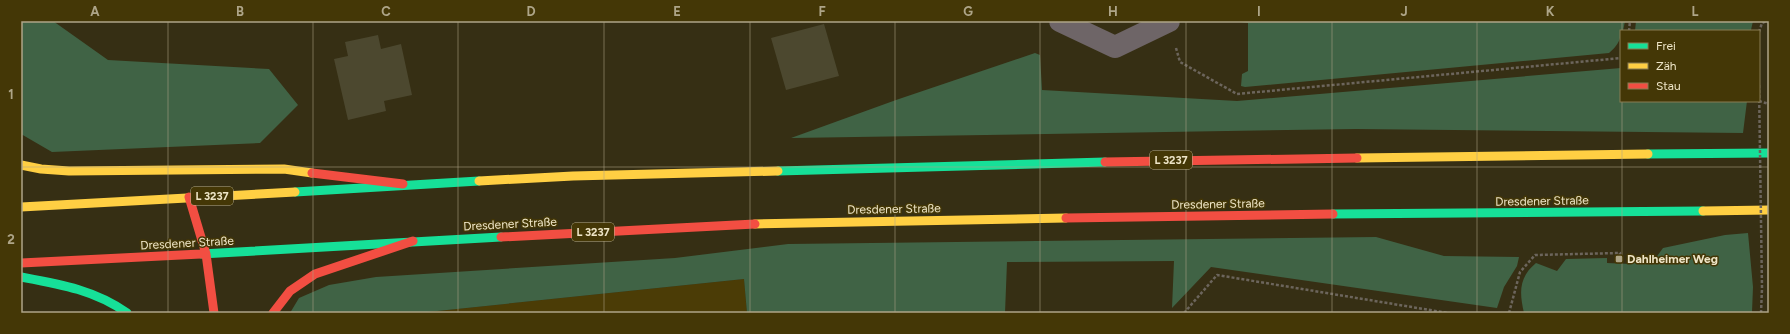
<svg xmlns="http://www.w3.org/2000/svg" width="1790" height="334" font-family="Figtree,sans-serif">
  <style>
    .built { fill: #4b3c06 }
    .green { fill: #406345 }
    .building { fill: #4c482f }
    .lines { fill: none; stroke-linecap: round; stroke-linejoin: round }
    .path { stroke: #6c655c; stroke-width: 2.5; stroke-dasharray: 3 2; stroke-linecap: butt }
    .street { stroke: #6e6567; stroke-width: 22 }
    .fast { stroke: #16e098; stroke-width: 9 }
    .slow { stroke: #ffcf43; stroke-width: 9 }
    .jam { stroke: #f24e42; stroke-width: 9 }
    .path-bridge { stroke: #6c655c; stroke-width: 2.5; stroke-dasharray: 3 2; stroke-linecap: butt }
    .grid { fill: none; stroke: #aea588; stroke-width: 1; stroke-opacity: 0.55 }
    .poi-dot { fill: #aea588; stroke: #443706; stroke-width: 1.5 }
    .labels { text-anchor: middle; stroke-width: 3; stroke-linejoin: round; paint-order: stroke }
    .shield { fill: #443706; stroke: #bbb18d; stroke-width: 1 }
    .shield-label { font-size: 11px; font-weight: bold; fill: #eee5c7 }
    .street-label { font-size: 12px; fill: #eee5c7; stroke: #443706 }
    .poi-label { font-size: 12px; font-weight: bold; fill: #eee5c7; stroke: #443706; text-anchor: start }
    .neatline { fill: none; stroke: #aea588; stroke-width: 1.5 }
    .grid-label { font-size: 13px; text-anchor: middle; font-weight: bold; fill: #aea588 }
  </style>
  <rect width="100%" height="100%" fill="#362f14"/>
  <path class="built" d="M744 279 747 313H418Z"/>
  <path class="green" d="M21 21H53L108 60 269 69 298 105 260 143 52 152 21 134Z
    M1241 21H1625L1623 31H1621C1621 41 1616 47 1609 53L1245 87 1241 86 1242 74 1248 71V23L1241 22Z
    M1636 21H1753L1751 30 1743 31H1635Z
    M1035 53 1040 55 1042 90 1237 101 1621 68V101H1747L1743 133 1356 129 791 138 896 100Z
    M1748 233 1753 287 1752 312 1751 313H1524C1519 292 1519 277 1536 263L1557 271 1566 259 1607 258V263L1631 264V259H1655L1663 248 1725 235Z
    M1376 237 1444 256 1519 257 1517 266 1504 287 1497 308 1211 267 1172 308 1174 261 1007 262 1005 313H747L744 279 418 313H290L299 298 329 285 376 277 675 258 788 244Z"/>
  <path class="building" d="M824 24 839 76 786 90 771 38Z
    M378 35 381 49 401 44 412 95 384 101 386 111 348 120 334 59 348 56 345 42Z"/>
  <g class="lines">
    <path class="path" d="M1629 31 1630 21
      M1759 32 1762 23 1767 21
      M1176 48 1180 62 1237 94 1621 58
      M1759 101 1769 104
      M1184 313 1217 275 1448 313
      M1509 313 1520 272 1535 255 1620 253 1619 259
      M1761 313 1762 288"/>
    <path class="street" d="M1060 21 1115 47 1169 21"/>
    <path class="fast" d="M1648 154 1769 153
      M778 171 1105 162
      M295 192 479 181
      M1333 214 1703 211
      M201 254 501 237
      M21 277C59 284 95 290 127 313"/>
    <path class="slow" d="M1357 158 1648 154
      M21 165 41 169 69 171 284 169 312 173
      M479 181 573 176 778 171
      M21 207 295 192
      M1703 211 1769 210
      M755 224 1066 218"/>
    <path class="jam" d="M1105 162 1357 158
      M312 173 403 184
      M189 197 206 254 214 313
      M1066 218 1333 214
      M501 237 755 224
      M21 263 201 254
      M273 313 290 291 315 274 413 241"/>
    <path class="path-bridge" d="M1759 85 1762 288"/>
  </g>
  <path class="grid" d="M168 21V313M313 21V313M458 21V313M604 21V313M750 21V313M895 21V313M1040 21V313M1186 21V313M1332 21V313M1477 21V313M1622 21V31M1622 101V313M21 167H1769"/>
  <rect class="poi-dot" x="1615" y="255" width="8" height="8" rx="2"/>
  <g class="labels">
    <g class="shield">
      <rect x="1150" y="151" width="42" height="18" rx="3"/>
      <rect x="191" y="187" width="42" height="18" rx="3"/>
      <rect x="572" y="223" width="42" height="18" rx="3"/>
    </g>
    <g class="shield-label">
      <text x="1171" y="164">L 3237</text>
      <text x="212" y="200">L 3237</text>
      <text x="593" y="236">L 3237</text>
    </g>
    <g class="street-label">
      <text transform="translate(1542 201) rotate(-1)" y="4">Dresdener Straße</text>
      <text transform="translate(1218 204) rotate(-1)" y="4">Dresdener Straße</text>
      <text transform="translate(894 209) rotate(-1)" y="4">Dresdener Straße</text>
      <text transform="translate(510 224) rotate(-3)" y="4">Dresdener Straße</text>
      <text transform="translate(187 243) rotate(-3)" y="4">Dresdener Straße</text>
    </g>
    <g class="poi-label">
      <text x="1627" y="263">Dahlheimer Weg</text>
    </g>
  </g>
  <rect width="1790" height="334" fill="none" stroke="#443706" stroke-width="44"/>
  <rect x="1620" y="30" width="140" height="72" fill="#443706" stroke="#887d53"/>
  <rect x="1628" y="43" width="20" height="6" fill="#16e098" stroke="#887d53"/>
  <text x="1656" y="50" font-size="12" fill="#eee5c7">Frei</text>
  <rect x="1628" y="63" width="20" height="6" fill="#ffcf43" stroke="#887d53"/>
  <text x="1656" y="70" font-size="12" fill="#eee5c7">Zäh</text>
  <rect x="1628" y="83" width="20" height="6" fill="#f24e42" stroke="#887d53"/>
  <text x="1656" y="90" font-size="12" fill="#eee5c7">Stau</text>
  <rect x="22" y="22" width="1746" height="290" class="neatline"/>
  <g class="grid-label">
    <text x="95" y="16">A</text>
    <text x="240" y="16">B</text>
    <text x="386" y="16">C</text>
    <text x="531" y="16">D</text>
    <text x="677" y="16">E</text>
    <text x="822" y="16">F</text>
    <text x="968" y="16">G</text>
    <text x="1113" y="16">H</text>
    <text x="1259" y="16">I</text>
    <text x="1404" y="16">J</text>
    <text x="1550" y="16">K</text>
    <text x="1695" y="16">L</text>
    <text x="11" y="99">1</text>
    <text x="11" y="244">2</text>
  </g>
</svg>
